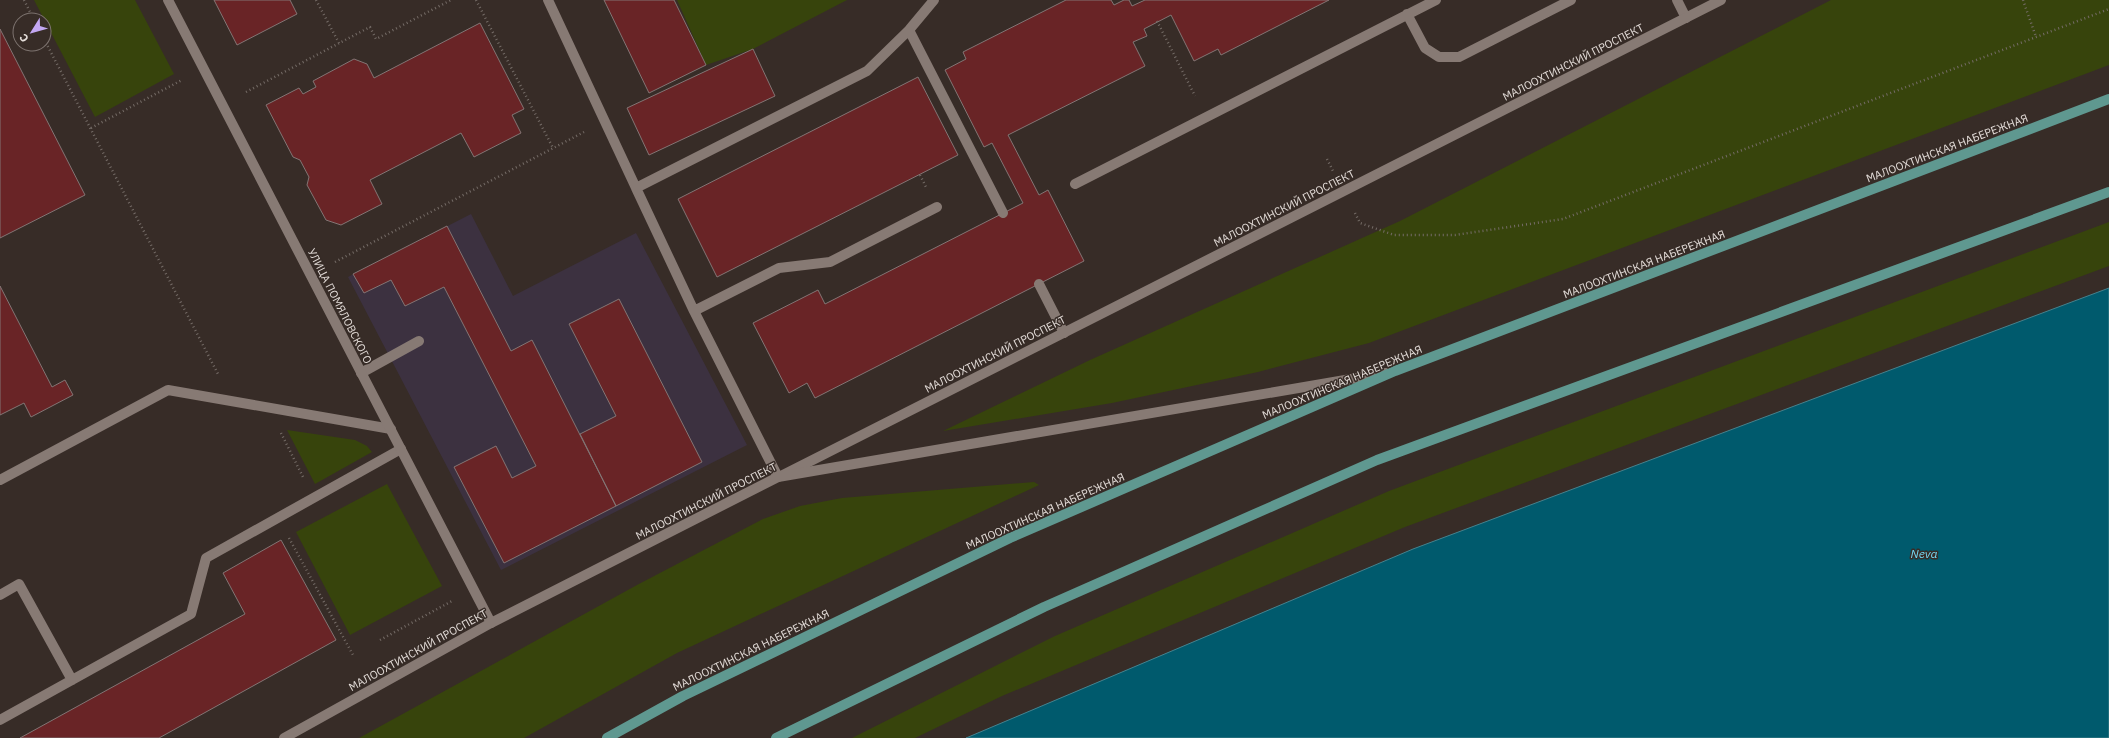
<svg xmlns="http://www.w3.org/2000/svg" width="2109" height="738" font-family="'IBM Plex Sans',sans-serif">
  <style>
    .industrial { fill: #3c3140 }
    .green { fill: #37440c }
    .water { fill: #005a6d; stroke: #45828e }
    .building { fill: #692426; stroke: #837574 }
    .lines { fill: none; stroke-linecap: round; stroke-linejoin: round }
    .path { stroke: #756c67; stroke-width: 2.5; stroke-dasharray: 1 3; stroke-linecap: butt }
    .service { stroke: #877a74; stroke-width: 10 }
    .minor { stroke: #877a74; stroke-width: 10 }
    .secondary { stroke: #877a74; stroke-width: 10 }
    .primary { stroke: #5f9890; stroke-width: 10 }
    .labels { text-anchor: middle; stroke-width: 3; stroke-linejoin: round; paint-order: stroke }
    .street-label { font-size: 11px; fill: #e5deda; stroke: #372c27 }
    .water-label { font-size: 12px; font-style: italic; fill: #72d8f4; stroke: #372c27 }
  </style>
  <rect width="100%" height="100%" fill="#372c27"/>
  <path class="industrial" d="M471 214 513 296 636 233 747 445 501 570 348 277Z"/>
  <path class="green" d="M34 0H135L174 74 95 117Z
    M677 0H847L753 49 706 65Z
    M1831 0H2109V65L1369 343 1258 372 1112 403 943 431 1090 360 1400 221Z
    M2109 222V266L1405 527 1002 696 915 738H852L1055 636 1389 491Z
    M287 430 355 440 367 446 372 452 315 484Z
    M1034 482 1039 485 677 653 524 738H359L637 585 763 519 800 506 842 498Z
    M387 484 442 586 350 635 296 532Z"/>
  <path class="water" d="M2109 288V738H966L1413 549Z"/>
  <path class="building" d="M214 0H290L297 14 237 45Z
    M604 0H674L706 65 649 93Z
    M1066 0H1111L1114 5 1124 0H1129L1132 6 1145 0H1329L1221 55 1218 49 1194 61 1171 15 1144 29 1147 36 1133 42 1145 66 1008 135 1039 195 1048 190 1084 261 815 398 807 383 789 393 753 323 818 290 825 304 1023 203 992 143 984 147 945 70 966 59 963 52Z
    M480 23 524 109 512 115 521 133 474 157 461 133 370 180 382 204 341 225 326 220 307 185 309 177 300 160 293 157 266 105 299 88 303 94 316 87 313 81 354 59 367 64 374 78Z
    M0 29 85 195 0 238Z
    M753 49 775 96 649 155 627 108Z
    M918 77 958 155 717 277 678 199Z
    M447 226 511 351 532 340 616 506 504 563 454 467 496 446 512 478 536 466 444 287 405 306 391 280 364 293 353 274Z
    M0 286 52 387 65 380 73 395 31 417 24 403 0 415Z
    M619 299 702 462 616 506 580 434 616 416 569 324Z
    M281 540 336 640 159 738H20L245 614 223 573Z"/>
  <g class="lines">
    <path class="path" d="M24 0 34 20
      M316 0 339 43
      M476 0 553 148
      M2023 0 2036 37
      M1157 21 1195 96
      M44 39 218 374
      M246 92 370 27 376 39 451 0
      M91 128 182 80
      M1327 159 1333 171
      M920 175 926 187
      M1355 213 1360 223 1394 235H1455L1563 219 2109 9
      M335 262 584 132
      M281 433 303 477
      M289 538 353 655
      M380 640 452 601"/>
    <path class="service" d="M548 0 636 188
      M1677 0 1686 18
      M1407 14 1425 48 1439 57H1459L1571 0
      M909 30 1003 213
      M1075 184 1436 0
      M1039 284 1064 333
      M694 311 779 268 830 262 937 207
      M361 373 419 341
      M778 477 694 311 636 188 867 71 909 30 934 0
      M0 480 168 390 391 429
      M0 595 19 584 72 680
      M0 720 191 614 206 558 401 449"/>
    <path class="minor" d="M168 0 491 623
      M783 475 1721 0"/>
    <path class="secondary" d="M284 738 491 623 778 477 1386 373"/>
    <path class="primary" d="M607 738 683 696 1010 538 1395 371 2109 99
      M776 738 1044 607 1377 460 2109 192"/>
  </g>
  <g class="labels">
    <g class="street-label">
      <text transform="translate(1573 62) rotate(-27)" y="4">МАЛООХТИНСКИЙ ПРОСПЕКТ</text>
      <text transform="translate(1947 148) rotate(-21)" y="4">МАЛООХТИНСКАЯ НАБЕРЕЖНАЯ</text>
      <text transform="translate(1284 208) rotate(-27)" y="4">МАЛООХТИНСКИЙ ПРОСПЕКТ</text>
      <text transform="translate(1644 264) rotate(-21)" y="4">МАЛООХТИНСКАЯ НАБЕРЕЖНАЯ</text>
      <text transform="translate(340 306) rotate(63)" y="4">УЛИЦА ПОМЯЛОВСКОГО</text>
      <text transform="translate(995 354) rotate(-27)" y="4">МАЛООХТИНСКИЙ ПРОСПЕКТ</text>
      <text transform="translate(1342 382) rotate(-23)" y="4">МАЛООХТИНСКАЯ НАБЕРЕЖНАЯ</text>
      <text transform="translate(706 501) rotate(-27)" y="4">МАЛООХТИНСКИЙ ПРОСПЕКТ</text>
      <text transform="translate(1045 511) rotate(-24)" y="4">МАЛООХТИНСКАЯ НАБЕРЕЖНАЯ</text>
      <text transform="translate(418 650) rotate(-29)" y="4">МАЛООХТИНСКИЙ ПРОСПЕКТ</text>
      <text transform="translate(751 650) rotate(-26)" y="4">МАЛООХТИНСКАЯ НАБЕРЕЖНАЯ</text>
    </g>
    <g class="water-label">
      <text x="1924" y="558">Neva</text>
    </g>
  </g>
  <g transform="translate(32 32) rotate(233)"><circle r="19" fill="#372c27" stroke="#7d736f"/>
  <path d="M0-3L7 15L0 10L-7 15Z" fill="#c3a7f2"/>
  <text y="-6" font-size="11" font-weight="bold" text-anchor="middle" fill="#e5deda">С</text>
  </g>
</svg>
